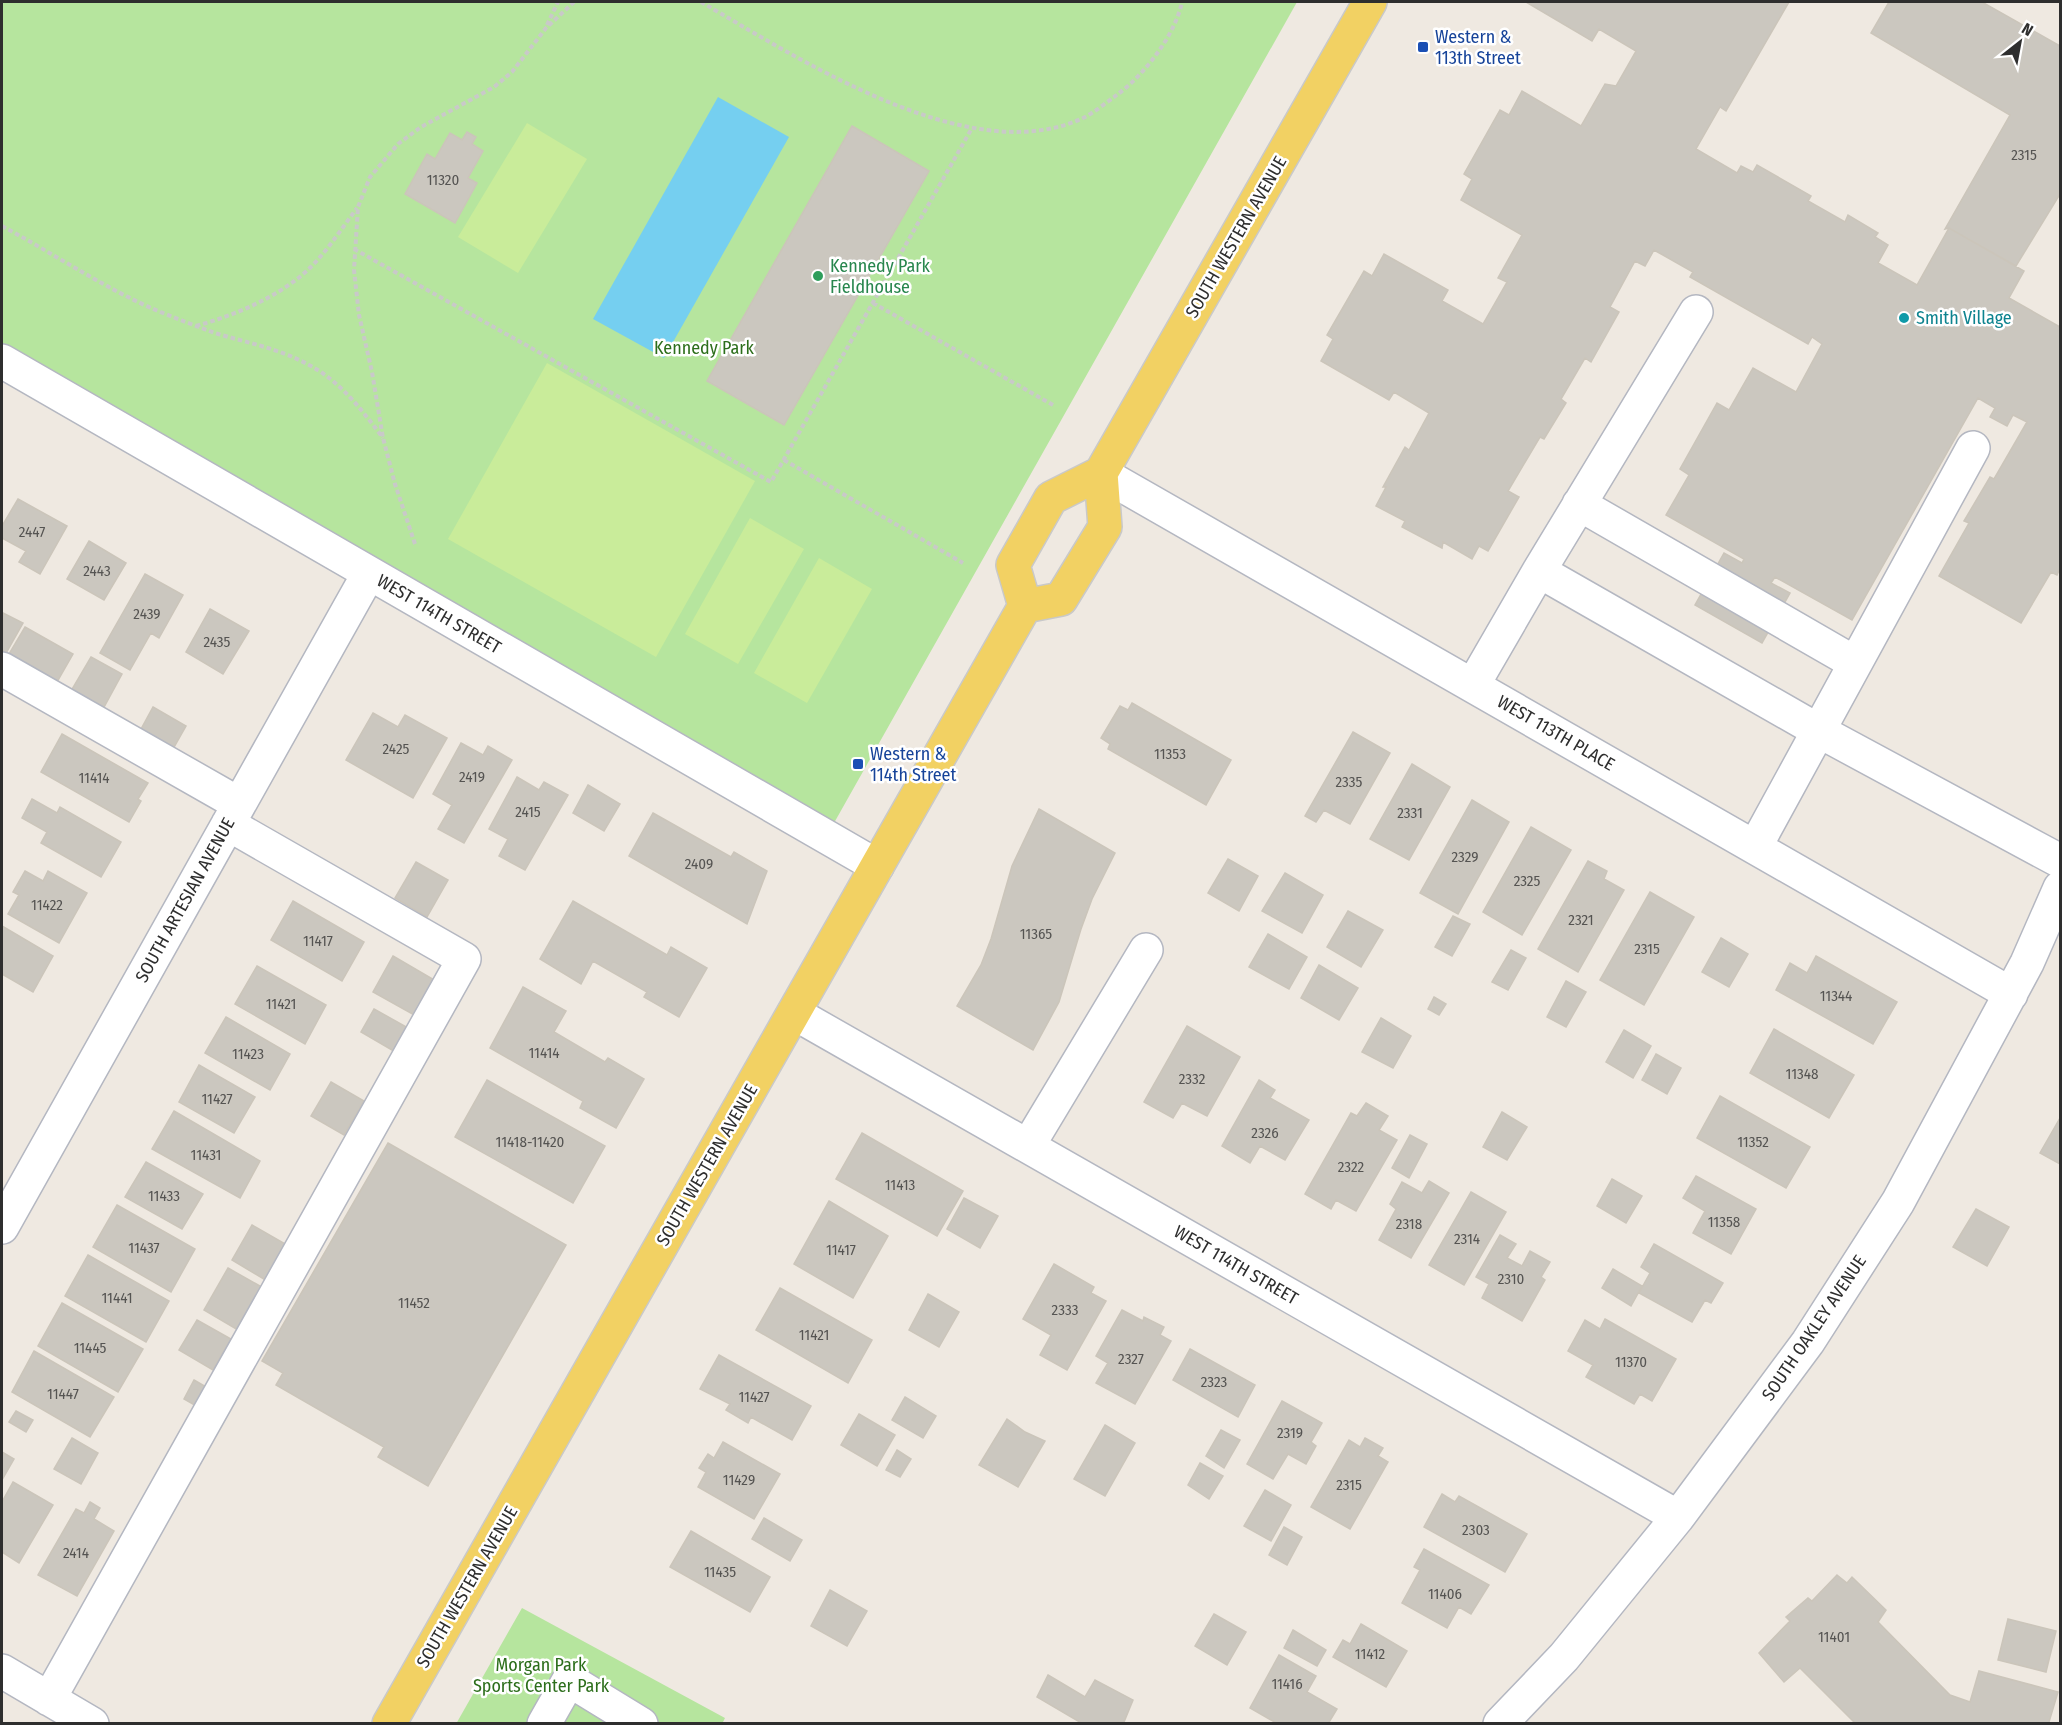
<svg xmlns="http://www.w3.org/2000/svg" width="2062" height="1725" font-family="'Fira Sans Condensed',sans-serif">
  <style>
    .green { fill: #b6e59e }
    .pitch { fill: #c9ec9a }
    .water { fill: #75cff0 }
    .building { fill: #cbc7bf; stroke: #cbc5ba; stroke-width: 1.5 }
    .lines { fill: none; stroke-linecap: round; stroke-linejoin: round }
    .minor-casing { stroke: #b4b7c1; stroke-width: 36 }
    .major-casing { stroke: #c9c9c9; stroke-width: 36 }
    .path { stroke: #c9c9c9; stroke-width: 4; stroke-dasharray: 4.5 3; stroke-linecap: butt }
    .minor { stroke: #fff; stroke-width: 33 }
    .major { stroke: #f2d163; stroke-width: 33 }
    .transit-dot { fill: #1a4fb4; stroke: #fff; stroke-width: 2 }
    .leisure-dot { fill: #2e9e5b; stroke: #fff; stroke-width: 2 }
    .culture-dot { fill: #0f9aa8; stroke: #fff; stroke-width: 2 }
    .labels { text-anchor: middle; stroke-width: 5; stroke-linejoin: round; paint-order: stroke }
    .number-label { font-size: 15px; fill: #555452 }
    .transit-label { font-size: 18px; fill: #164399; stroke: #fff; text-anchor: start }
    .street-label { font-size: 18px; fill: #2e2e2e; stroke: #fff }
    .leisure-label { font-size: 18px; fill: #27864d; stroke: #fff; text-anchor: start }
    .culture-label { font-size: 18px; fill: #0d838f; stroke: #fff; text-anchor: start }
    .park-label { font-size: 18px; fill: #2c6e1b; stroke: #fff }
  </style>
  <rect width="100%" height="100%" fill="#efe9e1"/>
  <path class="green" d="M2 2H1297L834 823 2 343Z
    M522 1608 725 1718 722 1724H456Z"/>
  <path class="pitch" d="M527 123 587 159 518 273 458 237Z
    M547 363 755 481 656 657 448 539Z
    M750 518 804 549 738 664 685 634Z
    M819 558 872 589 807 703 754 673Z"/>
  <path class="water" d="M718 97 789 137 664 358 593 319Z"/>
  <path class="building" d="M1526 2H1789L1726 111 1720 107 1696 149 1737 173 1741 166 1753 172 1757 165 1811 196 1808 201 1845 222 1848 215 1878 233 1875 237 1888 245 1878 263 1917 285 1949 228 2024 271 2009 298 2060 327V568L2057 575 2051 572 2021 623 1939 576 1969 523 1964 521 1990 477 1994 479 2027 422 2013 415 2007 426 1990 417 1995 408 1978 398 1852 620 1775 577 1771 583 1790 593 1762 643 1695 605 1724 553 1742 563 1744 559 1666 515 1689 475 1680 469 1717 403 1729 410 1753 368 1796 392 1822 344 1812 337 1808 344 1690 277 1693 272 1654 250 1645 266 1635 261 1610 307 1619 312 1591 362 1585 358 1561 399 1566 403 1544 439 1540 437 1508 491 1519 497 1488 551 1479 546 1472 559 1443 542 1442 548 1402 527 1405 521 1376 506 1386 487H1383L1405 447 1409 450 1429 413 1394 392 1389 400 1321 361 1333 339 1327 335 1364 271 1372 276 1384 254 1448 290 1442 301 1483 324 1507 282 1498 278 1522 235 1461 200 1472 179 1464 174 1500 110 1509 115 1522 91 1581 126 1605 84 1616 86 1636 51 1599 29 1592 41Z
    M1889 2H1982L2060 46V194L2016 266 1949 228 1945 229 2010 115 1871 33Z
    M852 126 929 171 784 425 707 381Z
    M467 132 476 137 472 144 483 151 468 178 477 183 455 223 405 194 427 154 435 159 450 133 462 140Z
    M18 499 67 526 40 574 19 562 26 551 2 538V526Z
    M89 541 126 563 104 600 67 579Z
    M145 574 183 595 159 638 151 633 130 670 100 653Z
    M210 609 249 631 223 674 186 652Z
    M3 613 23 623 5 655 2 654Z
    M25 627 73 654 57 682 9 654Z
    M91 657 122 674 103 709 71 691Z
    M1132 703 1231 760 1206 805 1108 749 1110 744 1101 738 1120 706 1128 710Z
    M153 707 186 726 173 749 140 731Z
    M373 713 398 727 405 715 447 738 413 798 346 760Z
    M1353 732 1390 753 1350 824 1324 810 1316 822 1305 816Z
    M62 734 148 783 138 799 141 801 129 822 41 772Z
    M461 743 483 755 488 746 512 760 464 843 438 829 452 805 433 794Z
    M1412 764 1450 787 1409 860 1370 839Z
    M517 777 539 790 544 782 568 795 525 870 499 856 508 839 489 829Z
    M588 785 620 804 604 831 573 813Z
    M32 799 57 813 60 807 121 842 101 877 41 843 47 832 22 818Z
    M1472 800 1509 822 1458 914 1420 893Z
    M1039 809 1115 853 1092 899 1081 929 1059 1002 1033 1050 957 1006 981 965 991 939 1012 866Z
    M653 813 731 857 734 852 767 871 747 924 629 856Z
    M1531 827 1571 850 1522 935 1483 912Z
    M1228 859 1258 876 1239 911 1208 893Z
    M1588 861 1607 871 1604 879 1624 890 1578 972 1538 949Z
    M416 862 448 880 427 917 395 898Z
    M25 871 43 881 48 871 87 893 59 943 8 914 19 895 13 892Z
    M1285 873 1323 895 1302 933 1262 911Z
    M1650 892 1694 917 1644 1005 1600 980Z
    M293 901 364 942 342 981 271 940Z
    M573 901 667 955 671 947 707 968 679 1017 644 997 647 992 593 961 581 984 540 959Z
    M1348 911 1383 930 1361 967 1327 947Z
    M1453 916 1470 924 1452 956 1435 947Z
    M2 926 53 956 33 992 2 974Z
    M1268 934 1307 957 1289 989 1249 967Z
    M1721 938 1748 954 1729 987 1702 972Z
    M1511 950 1526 958 1508 990 1492 982Z
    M393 956 436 981 416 1016 373 992Z
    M1816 956 1897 1002 1873 1044 1776 990 1790 963 1807 973Z
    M1319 965 1358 988 1339 1020 1301 998Z
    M257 966 326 1005 305 1044 235 1004Z
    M1566 981 1586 992 1566 1027 1547 1017Z
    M523 987 566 1011 554 1032 605 1062 608 1058 644 1079 616 1128 580 1108 583 1101 490 1048Z
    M1434 997 1446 1004 1439 1015 1428 1009Z
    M374 1009 410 1029 397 1053 361 1032Z
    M226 1017 290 1054 270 1090 205 1053Z
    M1381 1018 1411 1036 1393 1068 1362 1052Z
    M1187 1026 1240 1057 1207 1116 1182 1103 1173 1118 1144 1102Z
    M1774 1029 1854 1075 1829 1118 1750 1073Z
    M1624 1030 1651 1046 1633 1078 1606 1062Z
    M1656 1054 1681 1068 1667 1094 1642 1080Z
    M199 1065 255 1097 234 1133 179 1102Z
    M487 1080 605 1146 573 1203 455 1137Z
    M1259 1080 1275 1090 1270 1098 1309 1120 1285 1160 1260 1146 1250 1163 1222 1146Z
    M331 1082 364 1101 344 1135 311 1116Z
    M1720 1096 1810 1147 1786 1188 1697 1138Z
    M1366 1103 1388 1116 1379 1130 1397 1140 1356 1211 1336 1200 1331 1209 1305 1194 1351 1113 1357 1116Z
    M174 1111 260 1161 240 1198 152 1149Z
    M1502 1112 1527 1127 1507 1160 1483 1147Z
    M2060 1118V1164L2040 1153Z
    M862 1133 963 1191 937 1236 836 1179Z
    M1410 1135 1427 1144 1409 1178 1392 1168Z
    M388 1143 566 1245 428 1486 378 1457 384 1447 276 1385 283 1373 262 1361Z
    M146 1162 203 1194 182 1229 125 1197Z
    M1696 1176 1756 1209 1731 1254 1693 1233 1705 1211 1683 1198Z
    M1612 1179 1642 1196 1626 1223 1597 1206Z
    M1429 1181 1449 1193 1411 1258 1379 1240 1396 1209 1390 1204 1402 1182 1422 1193Z
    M1471 1192 1506 1212 1464 1285 1429 1265Z
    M964 1198 998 1216 980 1248 947 1229Z
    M829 1201 888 1236 853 1298 794 1264Z
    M117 1205 195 1249 171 1292 93 1247Z
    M1976 1209 2009 1227 1987 1266 1953 1247Z
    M252 1225 287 1245 267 1281 232 1260Z
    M1500 1235 1516 1244 1507 1258 1522 1266 1530 1251 1550 1262 1541 1277 1545 1280 1522 1321 1482 1298 1489 1284 1476 1277Z
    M1654 1244 1723 1283 1711 1303 1705 1300 1692 1322 1639 1293 1650 1273 1641 1267Z
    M88 1255 169 1301 146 1342 65 1296Z
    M1054 1264 1094 1287 1091 1293 1106 1301 1067 1370 1040 1355 1051 1335 1023 1319Z
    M228 1268 267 1290 243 1333 204 1310Z
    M1613 1269 1642 1286 1631 1306 1602 1288Z
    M780 1288 872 1340 848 1383 756 1330Z
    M928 1294 959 1312 939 1347 909 1330Z
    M62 1303 143 1349 118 1392 38 1346Z
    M1122 1310 1143 1321 1144 1317 1164 1327 1160 1335 1171 1341 1135 1404 1096 1383 1108 1363 1096 1356Z
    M1605 1319 1676 1359 1652 1401 1640 1394 1634 1404 1586 1377 1593 1365 1568 1351 1585 1320 1600 1329Z
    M197 1320 231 1339 213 1370 179 1350Z
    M1190 1349 1255 1385 1238 1417 1173 1380Z
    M34 1351 114 1397 90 1437 12 1392Z
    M719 1355 811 1406 792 1440 751 1417 748 1423 726 1410 730 1404 700 1389Z
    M194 1380 208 1388 198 1407 184 1399Z
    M905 1397 936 1416 923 1438 892 1420Z
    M1282 1401 1322 1423 1311 1442 1316 1446 1306 1464 1288 1454 1273 1479 1247 1464Z
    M16 1411 33 1420 26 1432 9 1422Z
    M859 1414 895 1435 877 1466 841 1445Z
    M1007 1419 1025 1432 1045 1441 1018 1487 979 1465Z
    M1105 1425 1135 1443 1105 1496 1074 1479Z
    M1221 1430 1240 1440 1224 1468 1206 1456Z
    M72 1438 98 1453 81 1484 54 1469Z
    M1365 1438 1383 1448 1378 1456 1388 1462 1350 1529 1311 1507 1349 1440 1360 1447Z
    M723 1442 780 1474 754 1519 698 1487 706 1472 699 1468 708 1454 714 1458Z
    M897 1450 911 1459 900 1477 886 1470Z
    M2 1452 14 1459 2 1480Z
    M1200 1463 1223 1476 1209 1499 1188 1485Z
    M13 1482 53 1505 19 1563 2 1552V1502Z
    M1265 1490 1291 1505 1271 1541 1244 1526Z
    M1442 1494 1455 1502 1459 1496 1527 1534 1505 1572 1424 1527Z
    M90 1502 100 1508 94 1519 114 1531 77 1596 38 1575 76 1509 84 1513Z
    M764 1518 802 1540 790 1561 752 1539Z
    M1284 1527 1302 1537 1287 1565 1269 1555Z
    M691 1531 770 1577 750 1612 670 1567Z
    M1424 1549 1489 1585 1471 1614 1459 1607 1447 1628 1402 1603 1420 1570 1414 1567Z
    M1837 1575 1847 1583 1852 1577 1886 1610 1878 1622 1950 1695 1970 1702 1979 1671 2058 1692 2049 1722 2053 1724H1856L1800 1668 1784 1682 1759 1653 1790 1621 1786 1617 1808 1598 1812 1601Z
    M830 1590 867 1611 847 1646 811 1626Z
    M1214 1614 1246 1632 1227 1665 1195 1646Z
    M2008 1619 2056 1631 2046 1672 1998 1660Z
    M1361 1624 1407 1651 1386 1687 1333 1657 1343 1640 1350 1644Z
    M1293 1630 1326 1650 1317 1666 1284 1648Z
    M1279 1655 1316 1676 1307 1692 1337 1709 1328 1724H1278L1250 1708Z
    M1048 1675 1085 1697 1095 1680 1133 1700 1124 1722 1083 1724 1037 1697Z"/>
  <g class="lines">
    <defs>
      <path id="minor" d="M2 361 877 866
        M1101 473 2011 994
        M1579 504 1855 663
        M1539 571 1819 731 2060 861
        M2 669 239 804
        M1473 685 1539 571 1696 312
        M1755 847 1973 448
        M794 1013 1678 1517
        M1028 1146 1146 950
        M2 1227 369 573
        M2 1671 92 1724
        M49 1699 464 959 228 824
        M544 1724 569 1680 641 1724
        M1500 1724 1564 1657 1678 1517 1808 1342 1898 1202 2027 963 2060 888"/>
      <path id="major" d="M1025 606 1061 599 1105 527 1101 473 1370 2
        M389 1724 1025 606 1013 565 1051 498 1101 473"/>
    </defs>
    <use href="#minor" class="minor-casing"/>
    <use href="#major" class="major-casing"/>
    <path class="path" d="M701 2C797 57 967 170 1081 119 1094 113 1107 102 1118 94 1145 74 1175 35 1182 2
      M547 25 558 2
      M2 226C54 254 104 288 158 311 178 319 198 327 218 334 249 343 280 349 309 365 340 381 362 410 383 438
      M354 249 771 482 972 128
      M873 303 1053 405
      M196 326C231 316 267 302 297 279 321 261 339 232 357 208
      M784 460 963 563
      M415 544 395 484 383 438 372 372 359 315 354 270 358 207 370 177 398 144 421 127 494 87 512 72 546 28 574 2"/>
    <use href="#minor" class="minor"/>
    <use href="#major" class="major"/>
  </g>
  <g class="transit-dot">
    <rect x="1417" y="41" width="12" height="12" rx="3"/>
    <rect x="852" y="758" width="12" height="12" rx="3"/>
  </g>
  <circle class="leisure-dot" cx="818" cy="276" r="6"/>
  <circle class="culture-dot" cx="1904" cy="318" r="6"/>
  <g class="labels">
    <g class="number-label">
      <text x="2024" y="160">2315</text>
      <text x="443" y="185">11320</text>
      <text x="32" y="537">2447</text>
      <text x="97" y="576">2443</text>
      <text x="147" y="619">2439</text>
      <text x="217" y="647">2435</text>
      <text x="396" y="754">2425</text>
      <text x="1170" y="759">11353</text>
      <text x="472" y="782">2419</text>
      <text x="94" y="783">11414</text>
      <text x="1349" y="787">2335</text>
      <text x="528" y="817">2415</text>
      <text x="1410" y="818">2331</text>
      <text x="1465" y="862">2329</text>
      <text x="699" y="869">2409</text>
      <text x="1527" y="886">2325</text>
      <text x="47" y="910">11422</text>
      <text x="1581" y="925">2321</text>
      <text x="1036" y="939">11365</text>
      <text x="318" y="946">11417</text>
      <text x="1647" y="954">2315</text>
      <text x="1836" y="1001">11344</text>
      <text x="281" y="1009">11421</text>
      <text x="544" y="1058">11414</text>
      <text x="248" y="1059">11423</text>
      <text x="1802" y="1079">11348</text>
      <text x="1192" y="1084">2332</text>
      <text x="217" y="1104">11427</text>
      <text x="1265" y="1138">2326</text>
      <text x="530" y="1147">11418-11420</text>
      <text x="1753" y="1147">11352</text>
      <text x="206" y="1160">11431</text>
      <text x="1351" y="1172">2322</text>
      <text x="900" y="1190">11413</text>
      <text x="164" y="1201">11433</text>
      <text x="1724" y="1227">11358</text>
      <text x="1409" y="1229">2318</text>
      <text x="1467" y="1244">2314</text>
      <text x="144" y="1253">11437</text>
      <text x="841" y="1255">11417</text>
      <text x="1511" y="1284">2310</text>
      <text x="117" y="1303">11441</text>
      <text x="414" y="1308">11452</text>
      <text x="1065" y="1315">2333</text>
      <text x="814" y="1340">11421</text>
      <text x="90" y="1353">11445</text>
      <text x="1131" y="1364">2327</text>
      <text x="1631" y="1367">11370</text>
      <text x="1214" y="1387">2323</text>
      <text x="63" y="1399">11447</text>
      <text x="754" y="1402">11427</text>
      <text x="1290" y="1438">2319</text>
      <text x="739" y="1485">11429</text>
      <text x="1349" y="1490">2315</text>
      <text x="1476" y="1535">2303</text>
      <text x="76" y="1558">2414</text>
      <text x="720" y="1577">11435</text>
      <text x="1445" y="1599">11406</text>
      <text x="1834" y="1642">11401</text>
      <text x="1370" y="1659">11412</text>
      <text x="1287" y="1689">11416</text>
    </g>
    <g class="transit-label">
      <text x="1435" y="43">Western &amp;<tspan x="1435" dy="21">113th Street</tspan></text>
      <text x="870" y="760">Western &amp;<tspan x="870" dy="21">114th Street</tspan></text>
    </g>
    <g class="street-label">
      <text transform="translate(1236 237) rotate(-60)" y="6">SOUTH WESTERN AVENUE</text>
      <text transform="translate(439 614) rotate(30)" y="6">WEST 114TH STREET</text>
      <text transform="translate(1556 733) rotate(30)" y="6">WEST 113TH PLACE</text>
      <text transform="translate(185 900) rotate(-61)" y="6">SOUTH ARTESIAN AVENUE</text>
      <text transform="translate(707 1165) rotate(-60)" y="6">SOUTH WESTERN AVENUE</text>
      <text transform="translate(1236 1265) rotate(30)" y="6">WEST 114TH STREET</text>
      <text transform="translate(1814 1328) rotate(-56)" y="6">SOUTH OAKLEY AVENUE</text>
      <text transform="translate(467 1587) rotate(-60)" y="6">SOUTH WESTERN AVENUE</text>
    </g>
    <g class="leisure-label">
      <text x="830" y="272">Kennedy Park<tspan x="830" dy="21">Fieldhouse</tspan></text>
    </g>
    <g class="culture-label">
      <text x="1916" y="324">Smith Village</text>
    </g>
    <g class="park-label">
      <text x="704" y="354">Kennedy Park</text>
      <text x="541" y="1671">Morgan Park<tspan x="541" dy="21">Sports Center Park</tspan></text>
    </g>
  </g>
  <rect width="2062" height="1725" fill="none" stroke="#2e2e2e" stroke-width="6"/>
  <g transform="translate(2020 42) rotate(31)" stroke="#ffffff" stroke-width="4.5" paint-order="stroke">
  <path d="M0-4.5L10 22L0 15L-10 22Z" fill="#2e2e2e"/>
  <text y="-9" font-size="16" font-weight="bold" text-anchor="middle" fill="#2e2e2e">N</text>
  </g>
</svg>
